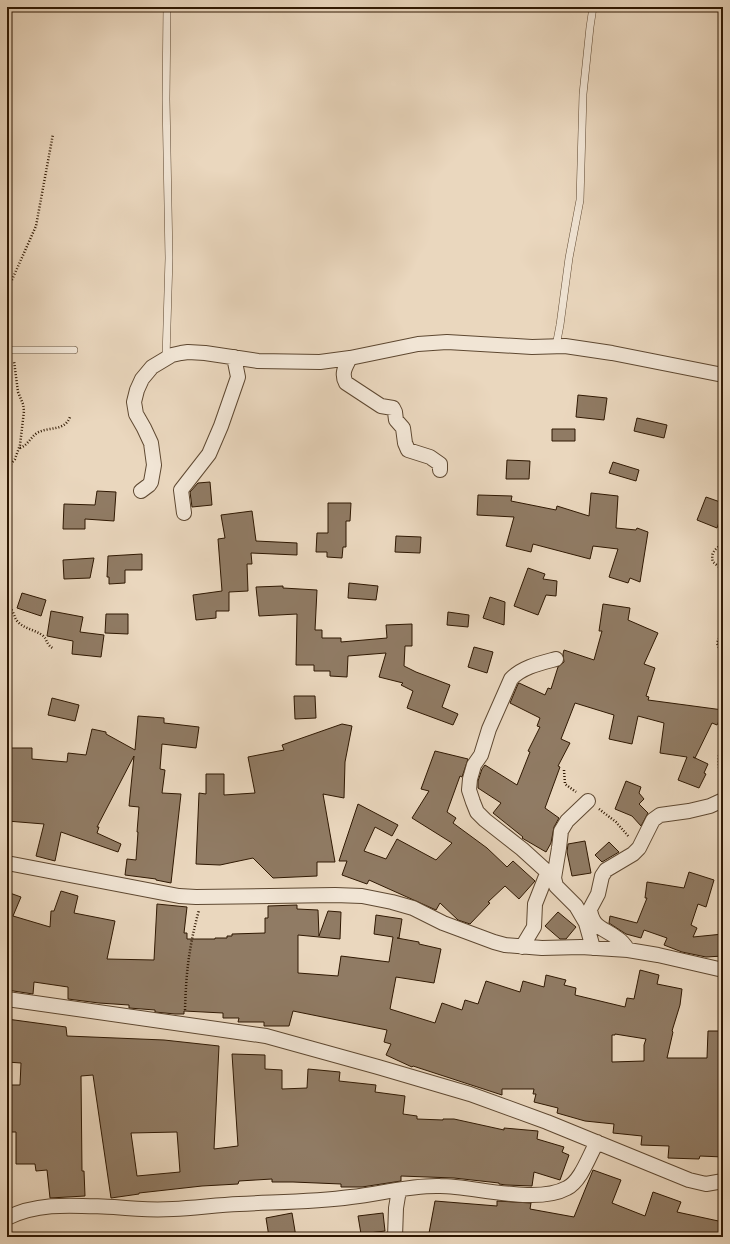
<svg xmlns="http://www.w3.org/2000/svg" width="730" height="1244" font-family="Vollkorn,serif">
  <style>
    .building { fill: #907b64; stroke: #2f1802; fill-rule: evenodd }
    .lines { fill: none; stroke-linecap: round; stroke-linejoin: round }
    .service-casing { stroke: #5e4831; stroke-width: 8 }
    .minor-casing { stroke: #5e4831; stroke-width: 16 }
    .path { stroke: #2f1802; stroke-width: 2.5; stroke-dasharray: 1 2; stroke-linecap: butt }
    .service { stroke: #f1e5d5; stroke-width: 7 }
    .minor { stroke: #f1e5d5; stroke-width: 14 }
  </style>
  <rect width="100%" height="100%" fill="#ead7be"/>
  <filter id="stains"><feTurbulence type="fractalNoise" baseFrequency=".005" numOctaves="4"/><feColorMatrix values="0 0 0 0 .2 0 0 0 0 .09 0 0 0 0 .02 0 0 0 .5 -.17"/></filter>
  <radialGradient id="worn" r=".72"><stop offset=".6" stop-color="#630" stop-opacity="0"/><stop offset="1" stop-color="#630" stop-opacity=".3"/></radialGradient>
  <path class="building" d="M578 395 607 398 604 420 576 417Z
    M637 418 667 425 664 438 634 431Z
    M552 429H575V441H552Z
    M507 460 530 461 529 479H506Z
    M613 462 639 470 636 481 609 473Z
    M210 482 212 505 192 507 190 492 198 483Z
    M97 491 116 492 114 521 85 519V529H63L64 504 95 505Z
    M591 493 618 496 616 528 636 530 637 528 648 532 640 582 630 578 628 583 609 577 618 549 593 546 590 559 533 544 531 552 506 546 514 517 477 515 478 495 512 496 511 501 556 510 557 506 589 516Z
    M706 497 723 503V511L717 528 697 520Z
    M328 503H351L350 521H346V547H343L342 558 327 557V552H316L317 533H328Z
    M252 511 256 541 297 543V555L251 553 252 564H247L248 591 229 592V611H216V618L196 620 193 595 222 591 218 539 225 538 221 515Z
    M396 536 421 537 420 553 395 552Z
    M142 554V570H125V583L109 584V577H107L108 556Z
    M94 558 90 578 64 579 63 560Z
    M528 568 545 574 543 579 557 581 556 596 546 595 538 615 514 606Z
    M349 583 378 586 376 600 348 598Z
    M283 586V588L317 590 315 630H322V638H341V642L387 638 386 625 412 624V646H405L404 666 416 672 450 685 442 707 458 714 453 725 407 708 413 691 401 685 403 683 379 677 386 653 348 656 347 677 330 676V671H314V665H296L297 614 259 616 256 587Z
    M22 593 46 600 41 616 17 608Z
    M490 597 505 602 504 625 483 618Z
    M603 604 630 608 628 620 658 633 644 664 655 668 646 696 649 697 648 700 723 710V713L717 725 712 723 695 758 693 757 708 764 704 773 706 774 699 788 678 780 687 757 660 753 664 723 638 716 632 744 609 739 614 715 575 703 561 739 570 743 558 766 560 767 545 808 559 818 554 827 551 843 546 852 522 838 523 837 493 813 501 803 478 788V781L482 769 485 765 517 785 530 752 528 751 540 727 537 726 540 718 510 703 518 684 519 683 545 695 548 688 551 689 558 667 564 662 563 654 564 650 594 660 602 631H599Z
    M51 611 83 617 80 632 104 635 101 657 72 654 73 641 47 636Z
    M448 612 469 615 468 627 447 625Z
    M106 614H128V634L105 633Z
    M474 647 493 652 487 673 468 667Z
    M294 696H315L316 718 295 719Z
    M52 698 79 705 75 721 48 715Z
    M138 716 164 718V723L199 727 196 748 162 744 160 769 165 770 162 793 181 794 171 883 156 880V879L125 875 127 859 136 860 138 832H137L139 807 129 806 134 756 97 827H99L97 833 121 844 118 852 61 832 55 861 36 856 44 824 7 821V787H9L7 748H32V759L67 762 68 753 86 755 92 729 106 732V734L135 750Z
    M342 724 352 726 345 762 344 798 323 794 335 862H317V876L273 878 253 858 220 865 196 864 199 793 206 794V774H224V795L255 793 248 757 284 750 282 745Z
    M435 751 468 759 462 777 460 776 447 812 456 818 453 823 487 848 507 867 513 861 535 881 519 899 505 886 488 902 490 903 470 924 458 920 440 903 436 910 369 880 367 884 342 875 347 861H339L358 804 398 825 392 836 375 827 364 851 386 859 397 839 436 860 452 843 412 818 429 791 421 789Z
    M626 781 641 787 639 793 644 799 639 804 648 813 641 826 632 816 615 809Z
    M585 841 591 873 572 876 567 852 568 844Z
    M609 842 619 852 602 862 595 855Z
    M689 872 714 880 706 907 698 904 691 925 697 928 693 937 723 934V956L706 957 682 952 664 945 667 938 644 930 641 938 626 934 609 923 610 916 637 923 647 898H645L647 882 684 888Z
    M61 891 78 896 74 913 115 921 107 959 154 960 157 904 187 907 184 933H187V939H215V938H227V936H232V934L265 933V918H268V906L297 905V909L318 910 319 936 328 911 341 912 340 939 298 935V973L338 976 341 956 389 962 393 937 374 934 376 915 402 919 399 938H397L419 942V944L441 949 434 983 396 977 390 1009 435 1023 442 1003 462 1010 465 1000 478 1004 486 981 520 992 523 981 544 987 546 975 566 980 564 985 576 988 575 995 625 1007 627 998 634 999 640 970 659 975 657 984 682 989 680 1005 672 1031 673 1032 667 1058H707L708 1031H723V1157L700 1156 699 1159 668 1158 669 1146 641 1145 642 1136 613 1133 614 1124 585 1121 557 1113 558 1108 534 1102 536 1094H533L534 1089H502V1095L413 1066 412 1067 386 1055 391 1044 384 1042 387 1030 293 1011 289 1026H264V1022H238L239 1018H223V1013L184 1011V1014H175L155 1012V1010L129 1008V1005L99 1003 68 999V987L34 982 33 994 7 990V892L21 897 13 916 50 927 51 911H54ZM615 1034 646 1039 644 1045V1061L612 1062V1035H615Z
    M558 912 576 927 566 939H560L545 926Z
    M7 1019 66 1027 67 1036 164 1040 219 1046 214 1149 238 1146 232 1054 265 1055V1069L282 1070V1089L307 1088 308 1069 340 1072 339 1081 376 1085 375 1092 405 1096 403 1114 417 1116V1119L443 1120V1119H454L504 1130V1128L538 1131 537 1139 564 1147 562 1152 569 1155 560 1180 534 1172 532 1186 506 1185 499 1184V1183L454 1178 401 1176V1181L362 1187H341V1184L293 1182H272V1179L239 1181 238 1184 202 1186 139 1193V1194L111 1198 93 1075 81 1076 82 1171H84L85 1196 50 1198 47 1170 36 1171 35 1164H16V1132H7V1085H20L21 1063 7 1062ZM177 1132 180 1172 137 1176 131 1133Z
    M593 1170 621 1180 612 1203 645 1216 653 1192 681 1202 677 1212 723 1222V1237H453L429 1233 435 1201 497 1206V1201L531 1203 530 1209 574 1217Z
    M292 1213 296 1237H269L266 1218Z
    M383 1213 385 1231 361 1234 358 1216Z"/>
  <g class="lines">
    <defs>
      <path id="service" d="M556 346 560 325 569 258 580 200 583 94 590 27 593 7
        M7 350H74
        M166 358 169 258 166 99 167 7"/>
      <path id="minor" d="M350 358C345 367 341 374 346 383L381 406 393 408 395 412 396 420 403 428 405 443 408 450 430 457 440 464V470
        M141 491 149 485 151 482 154 465 151 443 144 428 136 414 134 402 137 390 142 379 152 367 172 355 181 353 188 352 205 353 258 361 320 362 350 358 418 344 447 342 532 347 565 346 612 353 723 375
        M184 513 181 490 209 454 221 426 237 380 238 377 234 357
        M588 801 567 821 561 831 559 848 554 878 556 886 576 906 586 923 593 948
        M7 863 179 896 196 897 335 895 362 896 392 902 413 908 443 923 494 942 505 945 542 948 581 947 628 950 658 955 723 970
        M554 878 522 849 485 820 477 812 473 802 469 790 470 779 474 765 481 755 489 729 511 679C522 667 541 663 556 659
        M522 947 534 927 535 904 548 871
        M628 950C625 945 622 941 617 938 604 928 592 928 590 909L598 894 602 876 606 870 633 854 639 848 653 820 660 815 689 811 710 806 723 800
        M7 999 266 1036 378 1067 470 1094 547 1122 689 1180 706 1184 723 1181
        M7 1218C40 1201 78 1206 114 1207 134 1209 154 1210 173 1209 195 1208 217 1205 239 1204 276 1202 314 1202 351 1197 380 1194 410 1185 440 1186 474 1186 536 1205 567 1188 581 1181 589 1156 597 1142
        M395 1237 396 1208 399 1190"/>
    </defs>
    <use href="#service" class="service-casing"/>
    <use href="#minor" class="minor-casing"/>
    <path class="path" d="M7 291 36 226 53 134
      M20 448C28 445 30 438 37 433 49 426 64 432 70 417
      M7 469 15 459 20 445 24 411 23 404 18 392 14 361
      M723 543C716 549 710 552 713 562L723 570
      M7 606C15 610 13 618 19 623 26 629 35 630 42 635 48 639 45 644 54 649
      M723 618 722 632 717 643 719 648 723 652
      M564 770 565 784 576 792
      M722 786C719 772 716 755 723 741
      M599 809 616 822 629 837
      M185 1010C186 973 189 946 199 910"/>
    <use href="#service" class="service"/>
    <use href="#minor" class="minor"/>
  </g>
  <rect width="730" height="1244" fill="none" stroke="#ead7be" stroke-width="24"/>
  <rect x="8" y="8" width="714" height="1228" fill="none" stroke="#2f1802" stroke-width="2"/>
  <rect x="12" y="12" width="706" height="1220" fill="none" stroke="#2f1802"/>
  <rect width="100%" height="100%" filter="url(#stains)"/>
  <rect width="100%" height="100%" fill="url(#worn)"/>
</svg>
